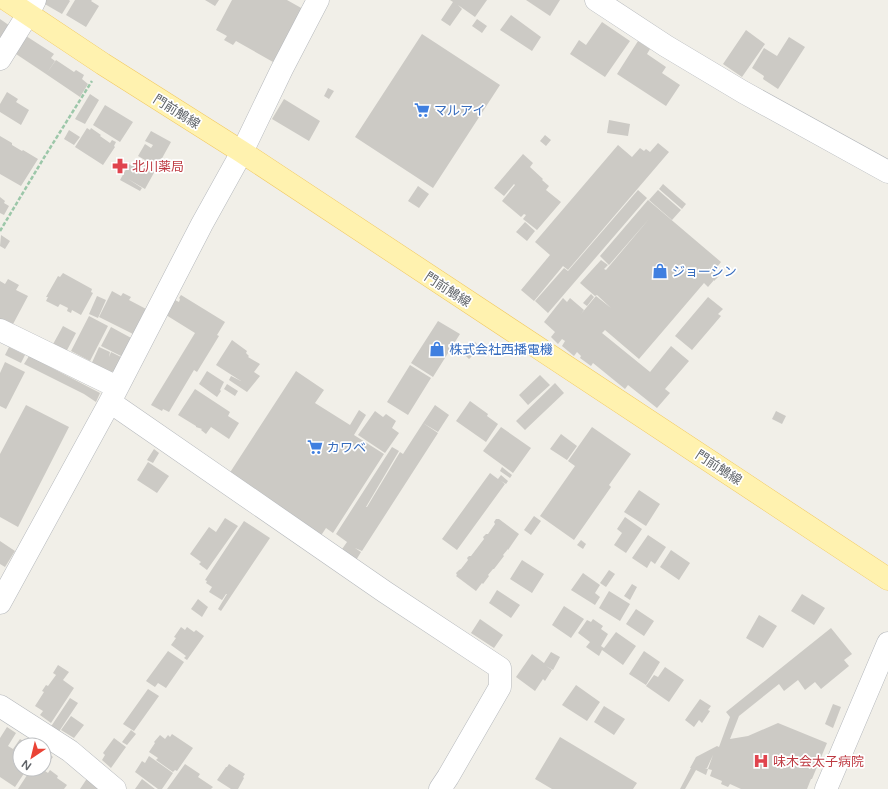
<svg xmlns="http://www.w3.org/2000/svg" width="888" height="789" font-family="'Varela Round','Noto Sans JP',sans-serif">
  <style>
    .building { fill: #cccac5 }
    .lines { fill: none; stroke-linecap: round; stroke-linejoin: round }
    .minor-casing { stroke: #b5b8bc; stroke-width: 23 }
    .major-casing { stroke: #f2c960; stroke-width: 23 }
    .path { stroke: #9cc7a9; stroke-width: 2.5; stroke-dasharray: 4 2; stroke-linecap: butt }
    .minor { stroke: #fff; stroke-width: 22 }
    .major { stroke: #fff2af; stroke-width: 22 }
    .labels { text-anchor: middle; stroke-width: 3.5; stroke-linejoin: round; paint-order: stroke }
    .shop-label { font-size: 13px; fill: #366cbe; stroke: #fff; text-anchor: start }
    .street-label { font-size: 13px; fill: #5f6368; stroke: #fff }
    .health-label { font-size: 13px; fill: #be3a42; stroke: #fff; text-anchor: start }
  </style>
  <rect width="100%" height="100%" fill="#f1efe8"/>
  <path class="building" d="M45 0H69L70 1 62 14 43 3Z
    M75 0H92L91 1 99 6 86 27 66 15Z
    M205 0H219L215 6Z
    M232 0H287L303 9 273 62 236 41 233 45 224 40 227 36 216 30Z
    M450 0H487L475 17 458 5 462 9 450 26 441 20 453 2Z
    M526 0H560L550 16Z
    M511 15 541 37 532 51 500 30Z
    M0 19 13 28 0 47Z
    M477 19 487 26 482 33 472 26Z
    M602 22 630 41 605 77 570 54 579 40 586 45Z
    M746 30 765 44 742 77 723 64Z
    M422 34 500 85 433 188 355 137Z
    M26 36 54 54 51 58 55 61 46 74 13 52Z
    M789 37 805 47 778 89 763 79 764 76 752 68 764 48 777 56Z
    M638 41 650 49 647 54 666 67 662 73 680 85 666 106 617 74Z
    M56 60 74 72 76 70 84 75 82 79 88 84 80 97 46 74Z
    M328 88 334 91 329 99 324 96Z
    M7 92 18 99 16 102 29 110 21 125 0 112V104Z
    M90 94 99 100 85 124 75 119Z
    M284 99 320 121 309 141 272 119Z
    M105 105 133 122 120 142 93 125Z
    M609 120 630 124 628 136 607 133Z
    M87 128 90 130 91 128 101 135 100 136 110 143 112 140 116 142 114 146 115 147 103 165 75 147Z
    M69 130 80 137 74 145 64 139Z
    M151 131 171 142 145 189 128 179 142 188 140 191 120 180 129 164 132 166 137 159 143 163 145 160 138 156 145 144 151 148 153 145 145 141Z
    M545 135 551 140 546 146 540 141Z
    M0 136 12 143V145L22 151 23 150 38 159 21 186 0 174Z
    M658 143 669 152 568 270 563 266 534 301 521 290 550 255 535 242 618 145 632 157 640 148 644 151 646 149 650 152Z
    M523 154 533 163 530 167 543 179 542 180 549 186 546 190 561 202 537 230 523 219 526 215 524 214 521 217 502 201 515 185 514 184 504 196 494 188Z
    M663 184 686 204 682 209 659 189Z
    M418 186 429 194 419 208 408 201Z
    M638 190 647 198 548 313 535 301 564 268 568 271Z
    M658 190 681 210 672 220 649 200Z
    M0 197 5 201 4 203 9 206 4 215 0 213Z
    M648 200 721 262 714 271 719 276 714 281V280L708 287 704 283 669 324 660 317 669 324 639 359 605 330 602 333 655 376 650 372 671 346 689 361 665 389 670 393 657 408 628 385 625 389 593 363 591 366 580 358 581 356 577 352 574 356 562 346 565 341 562 339 558 344 551 337 555 332 544 322 563 298 567 302 570 298 584 310 581 314 596 296 611 308 597 295 595 296 580 283 601 260 608 265 604 269 606 270 649 219 609 265 600 256Z
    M525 222 535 231 527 241 516 232Z
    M1 235 10 241 5 249 0 246Z
    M63 273 92 289 91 292 93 293 81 315 72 310 71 313 67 311 68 308 60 304 58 307 46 301 48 297H46L58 276 60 277Z
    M8 279 19 285 16 290 28 296 12 326 0 325V281L5 284Z
    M112 291 121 296 123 293 131 297 129 300 148 310 135 335 99 317Z
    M591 294 594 297 587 306 583 303Z
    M181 295 225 322 217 335 219 336 197 372 194 370 169 412 163 409 162 411 151 405 195 333 166 315 175 300 179 302 180 299 179 298Z
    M97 296 106 300 98 318 89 314Z
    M708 297 723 309 718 314 721 316 692 350 675 336Z
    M89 316 108 326 90 361 71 351Z
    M438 321 460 334 433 377 411 363Z
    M63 326 76 333 65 354 52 346Z
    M111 327 133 339 123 357 101 346Z
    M232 340 247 351 246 353 249 356 248 357 260 364 254 372 260 376 247 392 229 380 231 376 241 381 216 365Z
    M475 342 481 348 469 359 463 353Z
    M9 347 25 355 21 363 5 355Z
    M99 347 110 352 109 357 111 352 121 357 119 361 112 358 119 361 115 371 105 374 90 367Z
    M29 356 100 393 96 402 84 394 24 364Z
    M5 362 25 372 6 409 0 406V373Z
    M410 365 431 378 408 415 387 402Z
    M207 371 224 382 220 390 221 391 217 397 199 384Z
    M296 371 324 390 315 403 350 425 359 410 366 415 354 435 384 454 333 533 326 528 320 537 229 474Z
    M540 375 550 385 528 405 519 395Z
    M555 383 564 393 525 430 516 421Z
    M227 384 238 391 235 396 224 389Z
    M195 389 230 412 228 416 239 423 229 439 211 427 206 434 201 430 202 429 196 427V426L178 415Z
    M470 401 488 414 487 416 498 424 486 442 456 421Z
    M26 405 69 427 18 527 0 517V454Z
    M435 405 449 415 438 432 423 423Z
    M375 411 383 417 386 414 396 421 392 428 399 433 385 453 358 435Z
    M776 411 786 416 782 424 772 419Z
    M423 423 438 433 362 551 355 548 361 552 355 562 340 552 347 542 336 534 392 447 399 451 366 507H367L400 452 403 454Z
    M501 427 531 448 513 473 483 451Z
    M592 427 631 454 609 485 611 487 574 540 540 516 575 466 568 461Z
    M561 434 577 446 567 460 550 449Z
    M154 449 159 453 153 463 147 460Z
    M148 462 169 476 157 493 137 480Z
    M502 467 512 475 510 478 500 471Z
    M490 473 498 479 501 475 508 481 506 484 501 481 505 484 457 550 442 539Z
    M639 490 660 504 646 526 624 512Z
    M534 516 541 521 531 535 524 530Z
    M625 517 642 529 626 553 614 545 622 533 617 529Z
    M225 518 238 526 207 570 199 564 201 562 190 554 209 527 216 532Z
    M496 519H499L519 534 508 550V549L503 555 504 556 494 569H493L488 575 489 576 483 584 482 583 476 591 456 576 457 575 456 573 459 570 461 569 468 560 467 558 469 556H471L484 539 483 537 486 534H488L495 524 494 522Z
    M244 521 270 538 221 611 218 609 227 594H226L222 600 209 592 212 587 206 583 207 581 205 580Z
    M648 535 666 547 655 564 651 561 647 568 632 558Z
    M581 540 586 544 583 549 577 545Z
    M0 541 15 551 5 567 0 564Z
    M671 550 690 563 679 580 660 567Z
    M522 560 544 574 532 593 510 579Z
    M609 570 615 574 606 587 600 583Z
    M583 573 600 585 595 593 600 597 595 605 571 590Z
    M632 584 637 587 630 600 624 596Z
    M497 590 520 605 511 618 489 603Z
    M609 591 630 604 620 621 599 608Z
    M802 594 825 608 814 625 791 611Z
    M198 599 208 607 202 617 191 609Z
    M564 606 584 619 571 638 552 625Z
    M636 609 654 621 644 636 626 624Z
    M759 615 777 626 763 648 746 638Z
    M480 619 503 635 494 648 471 633Z
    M593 619 603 626 601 629 608 634 601 646 604 648 616 632 636 646 623 665 602 650 599 656 586 647 590 642 578 633 587 620 591 622Z
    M181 627 185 630 187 627 194 632 196 630 204 636 187 660 184 658 186 656 171 645 176 638 174 637Z
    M831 628 852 654 844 660 849 666 821 689 815 682 805 690 798 680 784 691 779 684 739 716 730 739 748 736 778 723 827 743 812 779H811L807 789H741L730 784 728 787 721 784 722 781 710 776 712 770 708 769 713 755 707 768H705L708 769 706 775 696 770 685 789H680L691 768H690L696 757 717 746 719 747 730 717 726 712Z
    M168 651 184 662 166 688 158 683 155 687 146 681Z
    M644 651 660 662 646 685 629 674Z
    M551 652 560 657 553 670 546 666 552 670 545 681 543 679 535 691 516 677 532 654 544 663Z
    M58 665 69 672 63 680 74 688 51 723 40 715 43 711 35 706 44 692 42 691 46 685 48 686 56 675 53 673Z
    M665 667 684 680 669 702 646 686 654 675 658 677Z
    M576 685 600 702 587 721 562 705Z
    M148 689 159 696 134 731 123 724Z
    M70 698 78 703 58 733 50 728Z
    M700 699 711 706 708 710 710 711 702 723 699 720 694 727 685 720Z
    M833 704 841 707 833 728 825 724Z
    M604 706 625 719 614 735 594 722Z
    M71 716 84 725 74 738 61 730Z
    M7 727 16 733 8 746 13 749 20 739 26 743 25 745H20L19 753 20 769H27L15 787 0 777V738Z
    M131 730 136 734 127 745 122 742Z
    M172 734 193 748 177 771 175 770 173 772 156 760 158 758 149 752 155 743 154 742 160 735 165 739 168 735 170 737Z
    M560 737 637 783 633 789H552L535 779Z
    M114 738 126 747 111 768 102 760 105 755 103 753Z
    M45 750 53 757 44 768V752Z
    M149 756 173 773 162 789H158L135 772 142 761 145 763Z
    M185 764 200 774 198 777 213 787 211 789H167Z
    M229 764 245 774 243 777 244 778 238 789H231L217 780 226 767H227Z
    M31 769H42L48 773 50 770 58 776 57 778 67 785 64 789H18Z
    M90 774 103 789H80Z
    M142 779 155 789H135Z"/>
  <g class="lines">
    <defs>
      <path id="minor" d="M596 0 666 46 743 92 888 172
        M0 59 28 14 35 0
        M0 330 117 387
        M110 402 385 592 500 668V687L448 777 440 789
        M0 603 110 402 202 224 242 152 282 69 318 0
        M0 706 70 751 115 789
        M826 789 888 643"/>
      <path id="major" d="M7 0 103 64 242 152 888 579"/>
    </defs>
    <use href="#minor" class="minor-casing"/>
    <use href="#major" class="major-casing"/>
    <path class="path" d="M0 231 45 156 92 81"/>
    <use href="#minor" class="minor"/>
    <use href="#major" class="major"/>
  </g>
  <defs>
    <symbol id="supermarket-bare" viewBox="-9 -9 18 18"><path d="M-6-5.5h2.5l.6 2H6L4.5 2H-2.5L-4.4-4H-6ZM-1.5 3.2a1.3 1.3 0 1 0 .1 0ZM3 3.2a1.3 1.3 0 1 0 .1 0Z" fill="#3f7fe0" stroke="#fff" stroke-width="2.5" paint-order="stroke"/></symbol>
    <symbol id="pharmacy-bare" viewBox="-9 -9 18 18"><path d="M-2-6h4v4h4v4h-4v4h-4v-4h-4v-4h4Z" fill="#e0444e" stroke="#fff" stroke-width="2.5" paint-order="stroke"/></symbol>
    <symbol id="shop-bare" viewBox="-9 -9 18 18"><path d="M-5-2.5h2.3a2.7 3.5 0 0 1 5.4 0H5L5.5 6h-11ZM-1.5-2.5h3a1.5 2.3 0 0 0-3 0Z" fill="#3f7fe0" stroke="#fff" stroke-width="2.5" paint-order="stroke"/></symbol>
    <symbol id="hospital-bare" viewBox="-9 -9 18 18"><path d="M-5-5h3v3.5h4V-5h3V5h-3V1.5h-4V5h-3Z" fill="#e0444e" stroke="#fff" stroke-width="2.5" paint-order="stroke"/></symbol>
  </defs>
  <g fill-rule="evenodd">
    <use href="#supermarket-bare" x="411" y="99" width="22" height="22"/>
    <use href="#pharmacy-bare" x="109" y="155" width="22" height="22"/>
    <use href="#shop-bare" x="649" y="260" width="22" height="22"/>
    <use href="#shop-bare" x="426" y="338" width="22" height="22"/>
    <use href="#supermarket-bare" x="304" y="436" width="22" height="22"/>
    <use href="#hospital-bare" x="750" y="750" width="22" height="22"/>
  </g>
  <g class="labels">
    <g class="shop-label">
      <text x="434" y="115">マルアイ</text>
      <text x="672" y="276">ジョーシン</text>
      <text x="449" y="354">株式会社西播電機</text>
      <text x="327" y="452">カワベ</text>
    </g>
    <g class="street-label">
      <text transform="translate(177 111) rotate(32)" y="5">門前鵤線</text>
      <text transform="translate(448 289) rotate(33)" y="5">門前鵤線</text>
      <text transform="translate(719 467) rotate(33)" y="5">門前鵤線</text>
    </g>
    <g class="health-label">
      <text x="132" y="171">北川薬局</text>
      <text x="773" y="766">味木会太子病院</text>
    </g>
  </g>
  <g transform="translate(32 757) rotate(215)"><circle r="19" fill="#ffffff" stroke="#bfc1c3"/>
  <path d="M0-3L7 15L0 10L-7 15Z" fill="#ea4335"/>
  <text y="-6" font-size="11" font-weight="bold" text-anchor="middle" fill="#5f6368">N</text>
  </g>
</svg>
